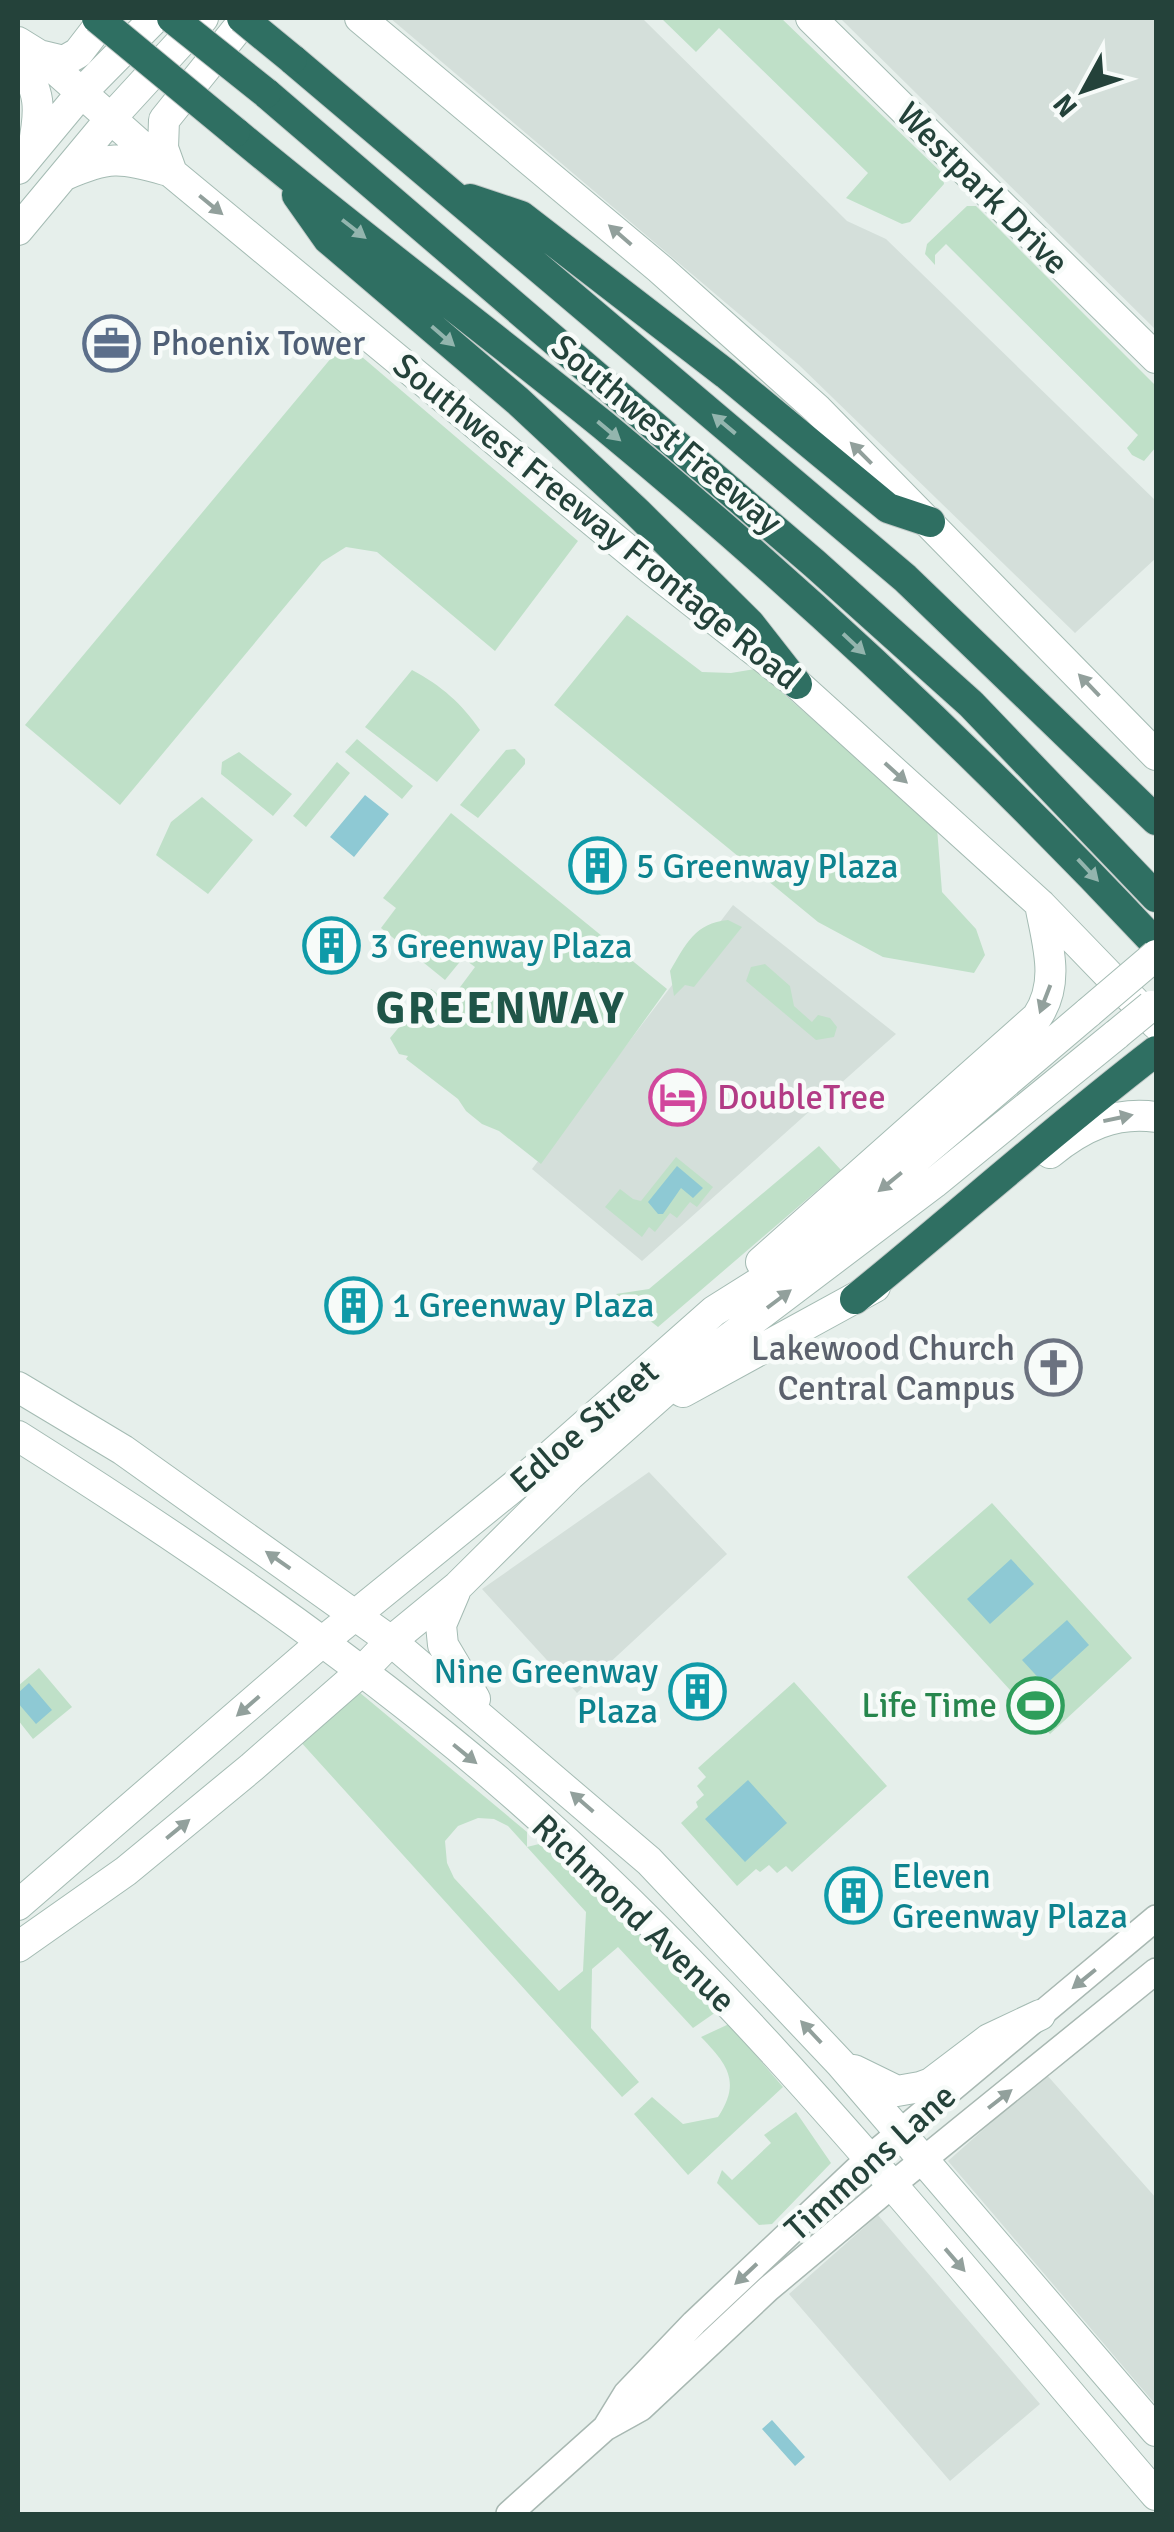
<svg xmlns="http://www.w3.org/2000/svg" width="1174" height="2532" font-family="Signika,sans-serif">
  <style>
    .built { fill: #d4dfda }
    .green { fill: #bfe0c8; fill-rule: evenodd }
    .water { fill: #8ec9d4 }
    .lines { fill: none; stroke-linecap: round; stroke-linejoin: round }
    .tertiary-casing { stroke: #a8b8b2; stroke-width: 28 }
    .secondary-casing { stroke: #a4bbb3; stroke-width: 32 }
    .motorway-casing { stroke: #c2cac8; stroke-width: 32 }
    .tertiary { stroke: #fff; stroke-width: 25 }
    .secondary { stroke: #fff; stroke-width: 30 }
    .motorway { stroke: #2f6f62; stroke-width: 30 }
    .secondary-bridge-casing { stroke: #a4bbb3; stroke-width: 32; stroke-linecap: butt }
    .motorway-bridge-casing { stroke: #c2cac8; stroke-width: 32; stroke-linecap: butt }
    .secondary-bridge { stroke: #fff; stroke-width: 30 }
    .motorway-bridge { stroke: #2f6f62; stroke-width: 30 }
    .oneway { fill: #92a09c }
    .oneway2 { fill: #93b5ae }
    .labels { text-anchor: middle; stroke-width: 9; stroke-linejoin: round; paint-order: stroke }
    .street-label { font-size: 35px; fill: #24423a; stroke: #f7fbf9 }
    .service-label { font-size: 35px; fill: #4e5e75; stroke: #f7fbf9; text-anchor: start }
    .culture-label { font-size: 35px; fill: #0d838f; stroke: #f7fbf9; text-anchor: start }
    .hotel-label { font-size: 35px; fill: #b23c85; stroke: #f7fbf9; text-anchor: start }
    .worship-label { font-size: 35px; fill: #5b616d; stroke: #f7fbf9; text-anchor: end }
    .leisure-label { font-size: 35px; fill: #27864d; stroke: #f7fbf9; text-anchor: end }
    .district-label { font-size: 45px; font-weight: bold; letter-spacing: 2.5px; fill: #1f5548; stroke: #f7fbf9 }
  </style>
  <rect width="100%" height="100%" fill="#e6efeb"/>
  <path class="built" d="M390 18H642L847 221 886 239 1156 501V558L1075 633 799 365Z
    M840 18H1156V330Z
    M733 905 896 1034 642 1261 532 1169Z
    M649 1472 727 1554 577 1693 482 1589Z
    M1046 2074 1156 2198V2405L948 2161Z
    M878 2215 1040 2404 950 2481 789 2294Z"/>
  <path class="green" d="M661 18H781L942 173 944 184 910 222 902 224 846 198 868 173 719 28 696 52Z
    M967 206H976L1156 386V447L1144 461 1132 455 1127 448 1138 435 946 244 935 255V265L925 254 927 244Z
    M342 345H348L578 541 495 651 377 552 346 547 322 562 120 805 25 725Z
    M627 615 702 672 731 673 755 669 937 828 942 892 976 929 985 955 974 973 883 957 818 922 554 705Z
    M412 670C442 686 461 703 480 730L437 782 365 727Z
    M357 739 413 786 402 799 345 752Z
    M515 749 525 759V764L478 818 460 805 506 750Z
    M239 752 292 794 273 816 221 774 222 762Z
    M337 762 350 773 306 827 293 816Z
    M202 797 253 840 208 894 156 855 171 822Z
    M451 813 667 989 541 1164 499 1131 482 1124 466 1111 458 1099 406 1059 408 1056 399 1054 390 1038 431 989 449 1002 475 967 463 958 445 980 381 928 396 908 383 898Z
    M728 920 742 927 694 987 685 985 674 996 670 971C686 944 695 923 728 920Z
    M765 964 790 986 794 1006 812 1022 818 1015 830 1018 837 1027 834 1037 816 1040 746 981 751 967Z
    M819 1146 841 1170 658 1327 616 1294 649 1289Z
    M676 1157 713 1187 697 1207 690 1202 677 1218 670 1213 655 1232 649 1227 642 1237 605 1207 620 1189 633 1199 641 1201Z
    M992 1503 1132 1658 1050 1734 907 1577Z
    M39 1668 72 1707 33 1739 18 1720V1686Z
    M794 1682 887 1786 792 1872 786 1866 777 1873 769 1865 760 1872 756 1869 737 1886 681 1823 698 1807 696 1802 704 1795 697 1786 706 1777 698 1768Z
    M359 1692 527 1832V1847L543 1843 621 1913 716 2012 693 2028 618 1947 592 1969 591 2028 639 2082 622 2097 299 1740ZM478 1818 494 1819 508 1826 586 1912 583 1971 559 1991 454 1878 447 1863 445 1841 458 1826Z
    M729 2024 783 2087 688 2175 634 2114 652 2097 683 2124 718 2117C741 2082 728 2065 701 2037Z
    M796 2112 831 2163 772 2224 759 2225 717 2183 722 2170 732 2180 771 2143 764 2135Z"/>
  <path class="water" d="M365 795 389 814 354 857 330 837Z
    M677 1166 703 1188 693 1198 681 1188 663 1214H658L648 1202Z
    M1011 1559 1034 1584 990 1624 967 1599Z
    M1067 1620 1089 1645 1045 1685 1022 1660Z
    M29 1683 52 1710 36 1724 18 1703V1693Z
    M748 1780 787 1823 745 1862 705 1819Z
    M772 2420 805 2457 795 2466 762 2429Z"/>
  <g class="lines">
    <defs>
      <path id="tertiary" d="M607 2425 626 2394 694 2323 868 2159 1156 1918
        M509 2514 605 2428 641 2408 768 2289 891 2186 1156 1971"/>
      <path id="secondary" d="M360 18 660 269 817 409 1156 755
        M811 18 1156 358
        M18 42 39 55 172 173 651 569 797 684 1040 904 1156 1024
        M39 55 64 61 78 53 105 18
        M18 57C41 92 41 108 33 148
        M18 169 82 92 155 18
        M172 173 163 148 164 120 246 18
        M65 175C108 156 121 157 165 170
        M18 230 112 117 203 18
        M1050 1153C1082 1127 1115 1111 1156 1117
        M761 1262 1037 1017C1061 982 1047 943 1040 904
        M18 1387 123 1450 391 1641 649 1861 841 2064 1156 2431
        M683 1392 875 1287
        M18 1436C183 1540 347 1652 496 1779 743 1991 945 2250 1156 2495
        M455 1592 441 1625 443 1645 475 1699
        M18 1905 322 1642 534 1470 714 1311 776 1272 838 1225 1089 1012
        M18 1947 126 1871 252 1767 363 1670 391 1641 458 1586 570 1475 699 1361 934 1183 1117 1034
        M854 2070 897 2091 920 2087 931 2083 989 2039 1040 2015"/>
      <path id="motorway" d="M292 59 905 578 1156 820
        M266 93 815 564 971 704 1156 897
        M235 132C355 232 481 326 603 425 798 586 983 759 1156 944
        M297 195 328 239 518 401 637 512 750 624 797 684
        M470 199 521 216 726 374 888 508 930 522
        M855 1299C956 1217 1053 1130 1156 1051"/>
    </defs>
    <use href="#tertiary" class="tertiary-casing"/>
    <use href="#secondary" class="secondary-casing"/>
    <use href="#motorway" class="motorway-casing"/>
    <use href="#tertiary" class="tertiary"/>
    <use href="#secondary" class="secondary"/>
    <use href="#motorway" class="motorway"/>
    <defs>
      <path id="secondary-bridge" d="M1089 1012 1156 955
        M1117 1034 1151 1006"/>
      <path id="motorway-bridge" d="M97 18 235 132
        M172 18 266 93
        M242 18 292 59"/>
    </defs>
    <use href="#secondary-bridge" class="secondary-bridge-casing"/>
    <use href="#motorway-bridge" class="motorway-bridge-casing"/>
    <use href="#secondary-bridge" class="secondary-bridge"/>
    <use href="#motorway-bridge" class="motorway-bridge"/>
  </g>
  <defs><path id="oneway-solid" d="M-6-.8H1V-3.2L6.5 0L1 3.2V.8H-6Z" transform="scale(2.5)"/></defs>
  <g class="oneway">
    <use href="#oneway-solid" transform="translate(211 205) rotate(39)"/>
    <use href="#oneway-solid" transform="translate(620 235) rotate(-139)"/>
    <use href="#oneway-solid" transform="translate(861 453) rotate(-135)"/>
    <use href="#oneway-solid" transform="translate(1089 685) rotate(-134)"/>
    <use href="#oneway-solid" transform="translate(896 773) rotate(42)"/>
    <use href="#oneway-solid" transform="translate(1045 999) rotate(111)"/>
    <use href="#oneway-solid" transform="translate(1118 1118) rotate(-12)"/>
    <use href="#oneway-solid" transform="translate(890 1182) rotate(141)"/>
    <use href="#oneway-solid" transform="translate(779 1299) rotate(-37)"/>
    <use href="#oneway-solid" transform="translate(278 1560) rotate(-145)"/>
    <use href="#oneway-solid" transform="translate(248 1706) rotate(139)"/>
    <use href="#oneway-solid" transform="translate(465 1754) rotate(39)"/>
    <use href="#oneway-solid" transform="translate(582 1802) rotate(-139)"/>
    <use href="#oneway-solid" transform="translate(178 1829) rotate(-39)"/>
    <use href="#oneway-solid" transform="translate(1084 1979) rotate(141)"/>
    <use href="#oneway-solid" transform="translate(811 2032) rotate(-133)"/>
    <use href="#oneway-solid" transform="translate(1000 2099) rotate(-38)"/>
    <use href="#oneway-solid" transform="translate(955 2260) rotate(49)"/>
    <use href="#oneway-solid" transform="translate(746 2274) rotate(137)"/>
  </g>
  <g class="oneway2">
    <use href="#oneway-solid" transform="translate(354 229) rotate(38)"/>
    <use href="#oneway-solid" transform="translate(443 336) rotate(41)"/>
    <use href="#oneway-solid" transform="translate(724 424) rotate(-140)"/>
    <use href="#oneway-solid" transform="translate(609 431) rotate(40)"/>
    <use href="#oneway-solid" transform="translate(854 644) rotate(43)"/>
    <use href="#oneway-solid" transform="translate(1088 870) rotate(47)"/>
  </g>
  <defs>
    <symbol id="office-ring" viewBox="-11 -11 22 22"><circle r="9.5" fill="#f7fbf9" stroke="#5c6f8a" stroke-width="1.5"/><path d="M-6-3h4V-5.5h4V-3h4V5H-6ZM-1-4.5V-3h2v-1.5ZM-6 0V1H6V0Z" fill="#5c6f8a"/></symbol>
    <symbol id="building-ring" viewBox="-11 -11 22 22"><circle r="9.5" fill="#f7fbf9" stroke="#0f9aa8" stroke-width="1.5"/><path d="M-4-6H4V6H1V3H-1V6H-4ZM-2.5-4.3h1.7v1.8h-1.7ZM.8-4.3h1.7v1.8H.8ZM-2.5-1h1.7V.8h-1.7ZM.8-1h1.7V.8H.8Z" fill="#0f9aa8"/></symbol>
    <symbol id="hotel-ring" viewBox="-11 -11 22 22"><circle r="9.5" fill="#f7fbf9" stroke="#d1479c" stroke-width="1.5"/><path d="M-6-4.5h1.5V1H6V5H4.5V3h-9V5H-6ZM-4 0a1.8 1.8 0 1 1 3.6 0ZM.5 0V-2.5h3Q6-2.5 6 0Z" fill="#d1479c"/></symbol>
    <symbol id="church-ring" viewBox="-11 -11 22 22"><circle r="9.5" fill="#f7fbf9" stroke="#6b7280" stroke-width="1.5"/><path d="M-1.2-6h2.4v3.5h3.3v2.4h-3.3V6h-2.4V-.1h-3.3v-2.4h3.3Z" fill="#6b7280"/></symbol>
    <symbol id="stadium-ring" viewBox="-11 -11 22 22"><circle r="9.5" fill="#f7fbf9" stroke="#2e9e5b" stroke-width="1.5"/><path d="M0-5a6.5 5 0 1 0 0 10a6.5 5 0 1 0 0-10ZM-3.5-1.8h7v3.6h-7Z" fill="#2e9e5b"/></symbol>
  </defs>
  <g fill-rule="evenodd">
    <use href="#office-ring" x="80" y="312" width="63" height="63"/>
    <use href="#building-ring" x="566" y="834" width="63" height="63"/>
    <use href="#building-ring" x="300" y="914" width="63" height="63"/>
    <use href="#hotel-ring" x="646" y="1066" width="63" height="63"/>
    <use href="#building-ring" x="322" y="1274" width="63" height="63"/>
    <use href="#church-ring" x="1022" y="1336" width="63" height="63"/>
    <use href="#building-ring" x="666" y="1660" width="63" height="63"/>
    <use href="#stadium-ring" x="1004" y="1674" width="63" height="63"/>
    <use href="#building-ring" x="822" y="1864" width="63" height="63"/>
  </g>
  <g class="labels">
    <g class="street-label">
      <text transform="translate(983 188) rotate(45)" y="12">Westpark Drive</text>
      <text transform="translate(667 434) rotate(40)" y="12">Southwest Freeway</text>
      <text transform="translate(597 521) rotate(39)" y="12">Southwest Freeway Frontage Road</text>
      <text transform="translate(584 1426) rotate(-41)" y="12">Edloe Street</text>
      <text transform="translate(634 1913) rotate(44)" y="12">Richmond Avenue</text>
      <text transform="translate(870 2162) rotate(-42)" y="12">Timmons Lane</text>
    </g>
    <g class="service-label">
      <text x="151" y="355">Phoenix Tower</text>
    </g>
    <g class="culture-label">
      <text x="636" y="878">5 Greenway Plaza</text>
      <text x="370" y="958">3 Greenway Plaza</text>
      <text x="392" y="1317">1 Greenway Plaza</text>
      <text x="658" y="1683" text-anchor="end">Nine Greenway<tspan x="658" dy="40">Plaza</tspan></text>
      <text x="892" y="1888">Eleven<tspan x="892" dy="40">Greenway Plaza</tspan></text>
    </g>
    <g class="hotel-label">
      <text x="717" y="1109">DoubleTree</text>
    </g>
    <g class="worship-label">
      <text x="1015" y="1360">Lakewood Church<tspan x="1015" dy="40">Central Campus</tspan></text>
    </g>
    <g class="leisure-label">
      <text x="997" y="1717">Life Time</text>
    </g>
    <g class="district-label">
      <text x="501" y="1023">GREENWAY</text>
    </g>
  </g>
  <rect width="1174" height="2532" fill="none" stroke="#24423a" stroke-width="40"/>
  <g transform="translate(1084 90) rotate(230)" stroke="#f7fbf9" stroke-width="8" paint-order="stroke">
  <path d="M0-8L18 38L0 25L-18 38Z" fill="#24423a"/>
  <text y="-15" font-size="28" font-weight="bold" text-anchor="middle" fill="#24423a">N</text>
  </g>
</svg>
